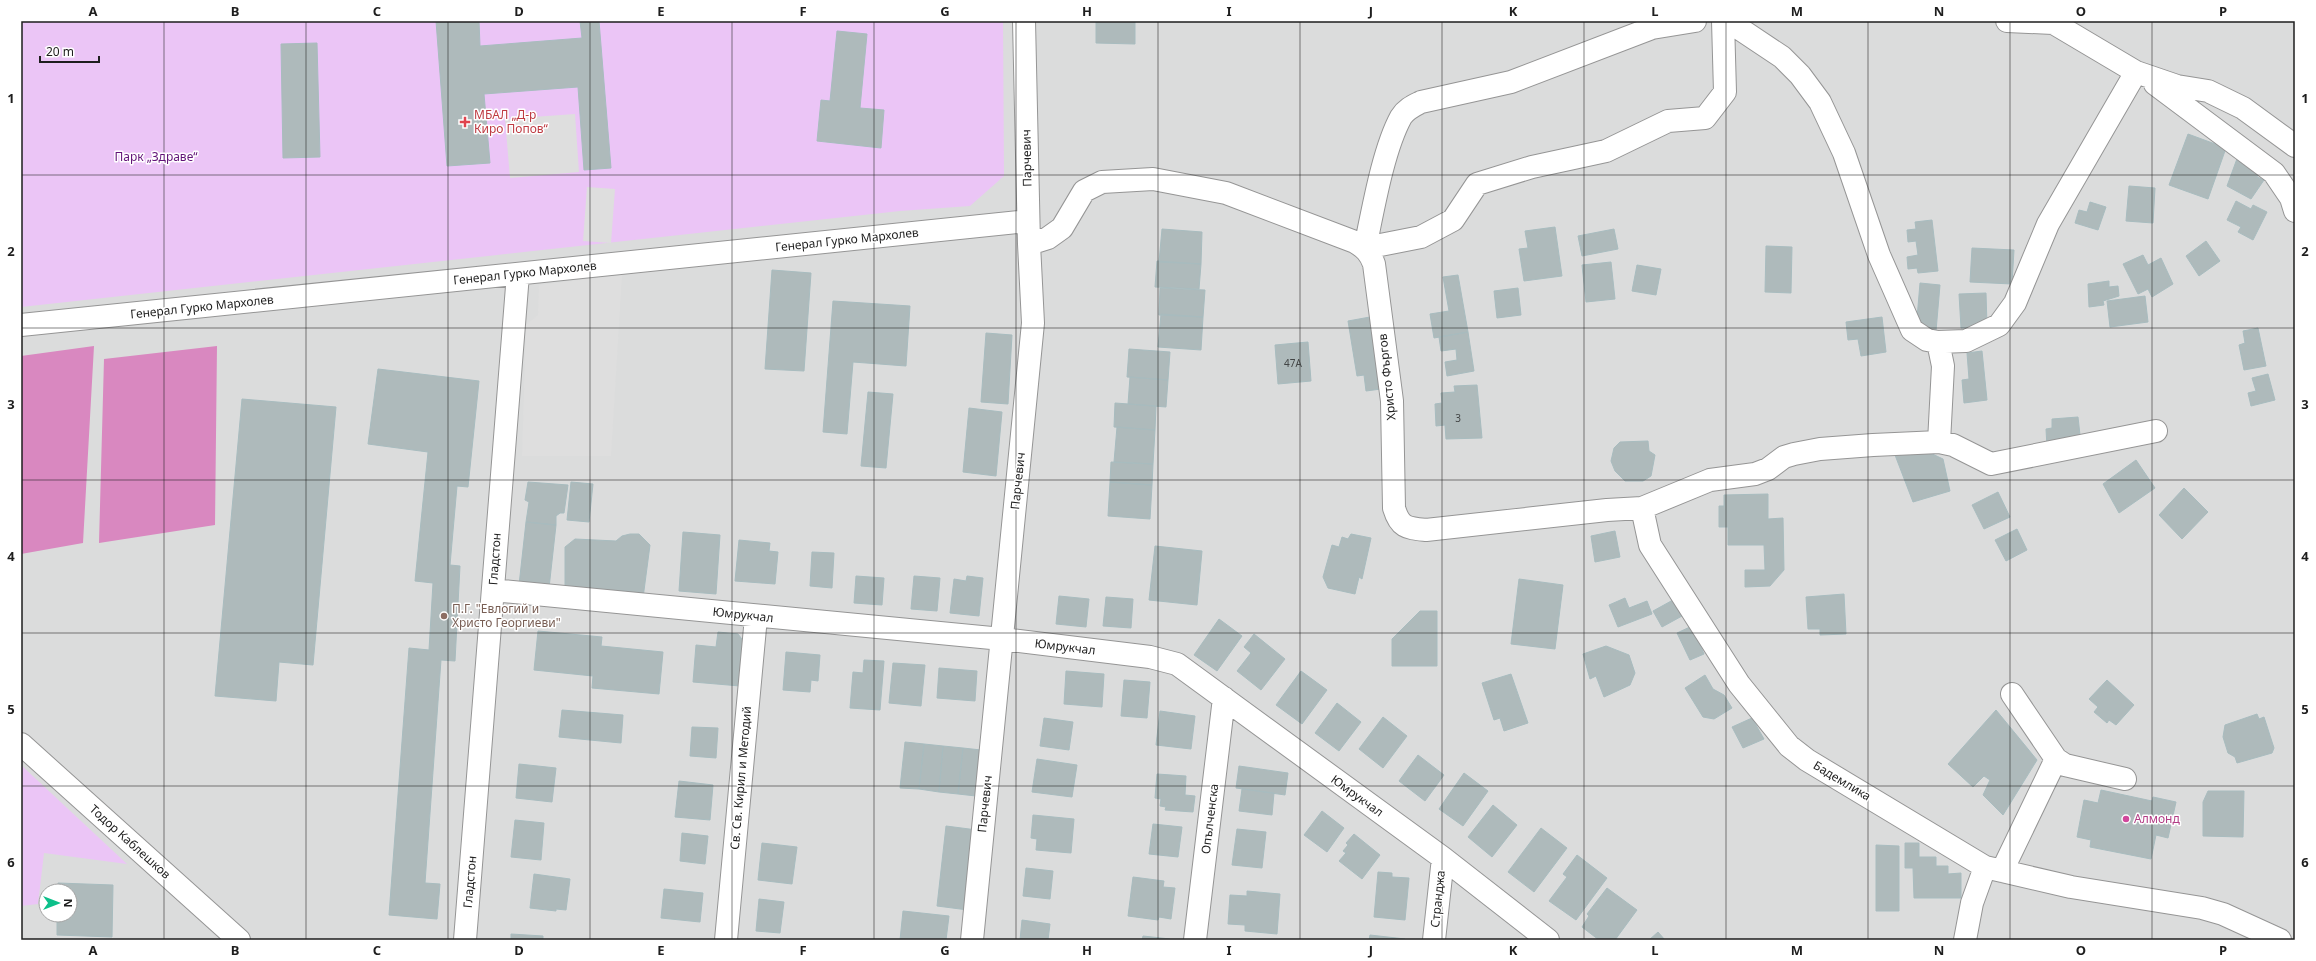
<svg xmlns="http://www.w3.org/2000/svg" width="2316" height="961" font-family="'Noto Sans',sans-serif">
  <style>
    .residential { fill: #dbdcdc; fill-rule: evenodd }
    .park { fill: #ebc5f6 }
    .pitch { fill: #d988c0 }
    .parking { fill: #dedede }
    .building { fill: #aebabb; stroke: #a8bcbf }
    .lines { fill: none; stroke-linecap: round; stroke-linejoin: round }
    .minor-casing { stroke: #959595; stroke-width: 24 }
    .minor { stroke: #fff; stroke-width: 22 }
    .grid { fill: none; stroke: #1e1e1e; stroke-width: 1; stroke-opacity: 0.55 }
    .health-dot { fill: #e0444e; stroke: #fff; stroke-width: 1.5 }
    .education-dot { fill: #8d6e63; stroke: #fff; stroke-width: 1.5 }
    .hotel-dot { fill: #d1479c; stroke: #fff; stroke-width: 1.5 }
    .labels { text-anchor: middle; stroke-width: 3; stroke-linejoin: round; paint-order: stroke }
    .number-label { font-size: 10px; fill: #424545 }
    .health-label { font-size: 12px; fill: #be3a42; stroke: #fff; text-anchor: start }
    .park-label { font-size: 12px; fill: #611277; stroke: #fff }
    .street-label { font-size: 12px; fill: #1e1e1e; stroke: #fff }
    .education-label { font-size: 12px; fill: #785e54; stroke: #fff; text-anchor: start }
    .hotel-label { font-size: 12px; fill: #b23c85; stroke: #fff; text-anchor: start }
    .neatline { fill: none; stroke: #1e1e1e; stroke-width: 1.5 }
    .grid-label { font-size: 13px; text-anchor: middle; font-weight: bold; fill: #1e1e1e }
  </style>
  <rect width="100%" height="100%" fill="#e5ebef"/>
  <path class="residential" d="M21 21H2295V940H21ZM46 891H70V915H46Z"/>
  <path class="park" d="M21 21H1003L1004 176 970 206 900 211 21 307Z
    M21 765 127 864 44 853 38 904 21 906Z"/>
  <path class="pitch" d="M94 346 83 543 21 554V356Z
    M217 346 215 525 99 543 104 359Z"/>
  <path class="parking" d="M575 114 579 172 510 178 505 119Z
    M587 187 615 189 611 243 583 241Z
    M622 275 611 456H522L526 325 538 315 539 285Z"/>
  <path class="building" d="M436 21H479L480 46 582 38 580 21H599L611 168 584 170 578 87 484 94 490 163 447 166Z
    M1096 21H1135V44L1096 43Z
    M837 31 867 34 860 108 884 110 881 148 817 141 821 100 830 101Z
    M317 43 320 157 283 158 281 44Z
    M2188 134 2226 148 2208 199 2169 185Z
    M2238 156 2259 171 2257 177 2264 180 2251 199 2227 186Z
    M2129 186 2155 188 2153 223 2126 221Z
    M2236 201 2251 209 2253 205 2267 212 2253 240 2238 232 2241 227 2227 220Z
    M2090 202 2106 207 2098 230 2075 223 2079 210 2087 212Z
    M1932 220 1938 271 1918 273 1917 268 1908 269 1907 257 1918 255 1916 241 1908 242 1907 230 1916 229 1915 222Z
    M1555 227 1562 276 1524 281 1519 249 1528 248 1525 231Z
    M1162 229 1202 232 1201 264 1159 262Z
    M1614 229 1618 249 1582 256 1578 236Z
    M2206 241 2220 261 2199 276 2186 256Z
    M1766 246 1792 247 1791 293 1765 292Z
    M1972 248 2014 250 2012 284 1970 282Z
    M2143 255 2148 265 2161 258 2173 284 2152 297 2148 289 2138 294 2123 264Z
    M1157 261 1201 264 1199 289 1155 287Z
    M1611 262 1615 299 1586 302 1582 265Z
    M1637 265 1661 269 1656 295 1632 291Z
    M772 270 811 273 804 371 765 369Z
    M1458 275 1468 332 1434 338 1430 314 1449 311 1443 277Z
    M2109 281V287L2118 286 2119 296 2103 301 2104 305 2089 307 2088 284Z
    M1920 283 1940 285 1936 331 1916 330Z
    M1160 288 1205 290 1203 317 1159 315Z
    M1518 288 1521 315 1497 318 1494 291Z
    M1986 293 1987 326 1961 328 1959 294Z
    M2145 296 2148 322 2110 327 2107 301Z
    M833 301 910 306 906 366 853 362 847 434 823 432Z
    M1161 314 1203 317 1201 350 1158 347Z
    M1370 317 1381 389 1366 391 1364 375 1357 376 1348 321Z
    M1882 317 1886 352 1861 356 1858 339 1848 340 1846 322Z
    M2258 328 2266 366 2244 370 2239 345 2245 343 2243 331Z
    M1468 332 1474 371 1447 376 1445 362 1457 360 1456 349 1441 351 1439 337Z
    M986 333 1012 335 1008 404 981 402Z
    M1308 342 1311 381 1278 384 1275 345Z
    M1129 349 1170 352 1168 380 1127 377Z
    M1982 351 1987 400 1964 403 1962 380 1969 379 1967 353Z
    M378 369 479 381 468 487 457 486 450 565 460 566 455 661 441 660 425 883 440 884 437 919 389 915 409 648 429 650 433 583 415 581 428 452 368 444Z
    M2268 374 2275 400 2251 406 2248 393 2256 391 2252 378Z
    M1130 377 1168 380 1166 407 1128 404Z
    M1477 385 1482 438 1446 439 1445 425 1436 426 1435 404 1442 403 1441 393 1455 392 1454 386Z
    M868 392 893 394 886 468 861 466Z
    M242 399 336 407 313 665 279 662 276 701 215 696Z
    M1115 403 1156 406 1155 430 1114 427Z
    M969 408 1002 412 996 476 963 472Z
    M2078 417 2081 444 2047 447 2046 429 2052 428V419Z
    M1117 427 1155 430 1153 464 1114 462Z
    M1648 441 1649 451 1655 455 1651 476 1643 481H1625L1615 471 1611 461 1614 448 1620 442Z
    M1926 451 1943 459 1950 491 1913 502 1895 455Z
    M2136 460 2155 488 2119 513 2103 484Z
    M1111 462 1153 464 1152 485 1110 482Z
    M528 482 568 485 564 513H560L556 516V525L526 522 529 502 525 500Z
    M571 482 593 484 589 522 567 520Z
    M1110 482 1152 485 1150 519 1108 516Z
    M2184 488 2208 512 2182 539 2159 515Z
    M1998 492 2010 517 1984 529 1972 505Z
    M1768 494V519L1783 518 1784 570 1770 586 1745 587V570H1765L1764 545H1728V527H1719V506H1724V495Z
    M526 522 556 525 549 588 519 585Z
    M2017 529 2027 550 2006 561 1995 540Z
    M1615 531 1620 557 1595 562 1591 536Z
    M683 532 720 535 716 594 679 591Z
    M630 534H639L650 545 643 598 624 596 625 591H565V547L575 539 616 541 622 536Z
    M1351 534 1371 538 1362 579 1359 577 1355 594 1328 588 1323 577 1332 545 1339 547 1342 537 1348 539Z
    M739 540 770 543 769 551 778 552 775 584 735 581Z
    M1155 546 1202 551 1197 605 1149 600Z
    M812 552 834 553 832 588 810 586Z
    M856 576 884 578 882 605 854 603Z
    M914 576 940 578 937 611 911 609Z
    M967 576 983 578 979 616 950 613 954 579 966 581Z
    M1519 579 1563 585 1555 649 1511 644Z
    M1844 594 1846 634 1820 635V629H1808L1806 597Z
    M1059 596 1089 599 1086 627 1056 624Z
    M1106 597 1133 599 1131 628 1103 626Z
    M1625 598 1629 608 1647 601 1652 614 1618 627 1609 605Z
    M1673 600 1682 616 1662 627 1653 611Z
    M1420 611H1437V666H1392V639Z
    M1219 619 1242 636 1217 671 1194 655Z
    M1692 626 1704 654 1690 660 1677 633Z
    M538 631 602 637 601 646 663 652 659 694 592 688 593 676 534 670Z
    M718 632 738 634 745 643 740 686 693 682 696 645 716 647Z
    M1254 634 1285 659 1261 690 1237 671 1251 653 1244 647Z
    M1606 646 1629 655 1635 673 1630 685 1604 697 1596 676 1590 679 1583 654Z
    M786 652 820 655 818 681 811 680 810 692 783 690Z
    M864 660 884 661 880 710 850 708 853 672 863 673Z
    M893 663 925 665 921 706 889 703Z
    M939 668 977 671 975 701 937 698Z
    M1066 671 1104 674 1102 707 1064 704Z
    M1301 671 1327 690 1302 724 1276 705Z
    M1511 674 1528 723 1504 731 1500 718 1494 720 1482 683Z
    M1705 675 1713 689 1724 695 1732 708 1714 719 1703 717 1685 688Z
    M1124 680 1150 682 1147 718 1121 716Z
    M2107 680 2134 705 2116 725 2109 720 2107 723 2094 712 2098 707 2089 699Z
    M1337 703 1361 722 1339 751 1315 733Z
    M562 710 623 715 621 743 559 737Z
    M1996 710 2037 760 2003 815 1983 795 1990 780 1984 776 1973 787 1948 764Z
    M1160 711 1195 716 1191 749 1156 745Z
    M2257 714 2259 719 2264 717 2274 748 2272 753 2237 763 2235 757 2228 753 2223 737 2225 725Z
    M1383 717 1407 736 1383 768 1359 749Z
    M1044 718 1073 722 1069 750 1040 746Z
    M1752 718 1764 739 1743 748 1732 727Z
    M692 727 718 728 716 758 690 756Z
    M905 742 924 744 919 789 900 788Z
    M924 744 943 746 939 792 919 789Z
    M943 746 963 748 958 794 939 792Z
    M963 748 981 750 976 796 958 794Z
    M1418 755 1444 775 1425 801 1399 781Z
    M1037 759 1077 765 1072 797 1032 792Z
    M519 764 556 768 552 802 516 798Z
    M1239 766 1288 773 1285 795 1236 788Z
    M1464 773 1488 791 1463 826 1439 809Z
    M1157 774 1186 776 1185 795 1195 796 1193 812 1165 810 1166 807 1160 806 1161 799 1155 798Z
    M679 781 713 785 710 820 675 817Z
    M1242 789 1274 793 1272 815 1239 811Z
    M2101 790 2152 801 2153 797 2176 802 2168 838 2156 835 2151 859 2090 847 2091 840 2077 837 2084 800 2098 803Z
    M2208 791H2244L2243 837 2203 836V802Z
    M1493 805 1517 825 1492 857 1468 837Z
    M1322 811 1344 828 1327 852 1304 835Z
    M1033 815 1074 819 1071 853 1036 850 1037 839 1031 838Z
    M515 820 544 823 541 860 511 857Z
    M1153 824 1182 827 1178 857 1149 854Z
    M946 826 977 830 968 910 937 906Z
    M1541 828 1567 848 1534 892 1508 872Z
    M1237 829 1266 832 1262 868 1232 865Z
    M682 833 708 836 705 864 680 861Z
    M1354 834 1380 855 1362 879 1339 861 1346 853 1343 851 1348 845 1346 843Z
    M762 843 797 847 792 884 758 880Z
    M1905 843H1919V857H1936V866H1948V874L1961 873V898H1914L1913 868H1905Z
    M1876 845 1899 846V911H1876Z
    M1577 855 1607 878 1576 920 1549 901 1567 877 1563 874Z
    M1026 868 1053 871 1050 899 1023 896Z
    M1378 872 1392 873V877L1409 878 1405 920 1374 917Z
    M534 874 570 879 566 910 556 909V911L530 908Z
    M1133 877 1164 881 1163 887 1175 888 1171 919 1159 917 1158 920 1128 916Z
    M58 883 113 885 112 937 57 935V915H70V891H58Z
    M1607 888 1637 910 1615 940H1599L1582 927 1589 916 1587 914Z
    M664 889 703 893 700 922 661 918Z
    M1247 891 1280 894 1277 934 1245 931V925L1228 924 1230 895 1247 896Z
    M759 899 784 902 780 933 756 931Z
    M903 911 949 916 946 940H900Z
    M1022 920 1050 924 1048 940H1020Z
    M1658 932 1665 940H1649Z
    M511 934 543 936V940H511Z
    M1370 935 1405 939V940H1369Z
    M1143 936 1170 939V940H1142Z"/>
  <g class="lines">
    <defs>
      <path id="minor" d="M1728 21 1782 57 1800 75 1820 102 1844 153 1879 255 1912 330 1927 340 1938 342 1966 341 1999 325 2015 303 2048 224 2136 72
        M2007 21 2053 23
        M2050 21 2136 72 2177 86 2208 91 2243 108 2295 146
        M2155 84 2274 173 2291 198 2295 211
        M1029 244 1048 238 1062 228 1084 191 1102 182 1153 179 1226 193 1355 242C1365 248 1370 253 1374 264L1392 401 1394 508C1400 528 1407 528 1426 530L1607 510 1642 508 1710 480 1755 474 1768 469 1784 457 1794 454 1820 449 1873 445 1939 442 1953 445 1991 464 2156 431
        M1365 248 1421 237 1453 220 1477 184 1532 167 1606 151 1668 121 1705 118 1725 92 1723 21
        M1365 248C1373 210 1383 150 1401 117 1406 109 1413 106 1421 102L1511 82 1652 28 1695 21
        M21 325 1028 221
        M1938 342 1943 366 1939 442
        M1642 508 1650 545 1739 684 1789 746 1807 760 1985 867 2071 887 2202 908 2223 914 2280 940
        M493 590 1002 639 1150 657 1177 664 1443 858 1548 940
        M2012 694 2056 759
        M21 744 239 940
        M2002 871 2056 759 2065 765 2125 779
        M465 940 518 274
        M726 940 756 617
        M972 940 1033 323 1029 244 1024 21
        M1195 940 1224 698
        M1434 940 1443 858
        M1965 940 1972 903 1985 867"/>
    </defs>
    <use href="#minor" class="minor-casing"/>
    <use href="#minor" class="minor"/>
  </g>
  <path class="grid" d="M164 21V940M306 21V940M448 21V940M590 21V940M732 21V940M874 21V940M1016 21V940M1158 21V940M1300 21V940M1442 21V940M1584 21V940M1726 21V940M1868 21V940M2010 21V940M2152 21V940M21 175H2295M21 328H2295M21 480H2295M21 633H2295M21 786H2295"/>
  <path class="health-dot" d="M463 116h4v4h4v4h-4v4h-4v-4h-4v-4h4z"/>
  <circle class="education-dot" cx="444" cy="616" r="4"/>
  <circle class="hotel-dot" cx="2126" cy="819" r="4"/>
  <g class="labels">
    <g class="number-label">
      <text x="1293" y="367">47А</text>
      <text x="1458" y="422">3</text>
    </g>
    <g class="health-label">
      <text x="474" y="119">МБАЛ „Д-р<tspan x="474" dy="14">Киро Попов“</tspan></text>
    </g>
    <g class="park-label">
      <text x="156" y="161">Парк „Здраве“</text>
    </g>
    <g class="street-label">
      <text transform="translate(1027 158) rotate(-91)" y="4">Парчевич</text>
      <text transform="translate(847 240) rotate(-6)" y="4">Генерал Гурко Мархолев</text>
      <text transform="translate(525 273) rotate(-6)" y="4">Генерал Гурко Мархолев</text>
      <text transform="translate(202 307) rotate(-6)" y="4">Генерал Гурко Мархолев</text>
      <text transform="translate(1387 377) rotate(-96)" y="4">Христо Фъргов</text>
      <text transform="translate(1018 481) rotate(-84)" y="4">Парчевич</text>
      <text transform="translate(495 559) rotate(-86)" y="4">Гладстон</text>
      <text transform="translate(743 615) rotate(6)" y="4">Юмрукчал</text>
      <text transform="translate(1065 647) rotate(7)" y="4">Юмрукчал</text>
      <text transform="translate(741 778) rotate(-85)" y="4">Св. Св. Кирил и Методий</text>
      <text transform="translate(1842 781) rotate(31)" y="4">Бадемлика</text>
      <text transform="translate(1357 796) rotate(36)" y="4">Юмрукчал</text>
      <text transform="translate(985 804) rotate(-84)" y="4">Парчевич</text>
      <text transform="translate(1210 819) rotate(-83)" y="4">Опълченска</text>
      <text transform="translate(130 842) rotate(42)" y="4">Тодор Каблешков</text>
      <text transform="translate(470 882) rotate(-85)" y="4">Гладстон</text>
      <text transform="translate(1438 899) rotate(-84)" y="4">Странджа</text>
    </g>
    <g class="education-label">
      <text x="452" y="613">П.Г. "Евлогий и<tspan x="452" dy="14">Христо Георгиеви"</tspan></text>
    </g>
    <g class="hotel-label">
      <text x="2134" y="823">Алмонд</text>
    </g>
  </g>
  <rect width="2316" height="961" fill="none" stroke="#ffffff" stroke-width="44"/>
  <g transform="translate(58 903) rotate(90)"><circle r="19" fill="#ffffff" stroke="#a5a5a5"/>
  <path d="M0-3L7 15L0 10L-7 15Z" fill="#0cc08a"/>
  <text y="-6" font-size="11" font-weight="bold" text-anchor="middle" fill="#1e1e1e">N</text>
  </g>
  <path d="M40 56v6h59v-6" fill="none" stroke="#1e1e1e" stroke-width="2"/>
  <text x="46" y="56" font-size="12" fill="#1e1e1e" stroke="#ffffff" stroke-width="3" paint-order="stroke">20 m</text>
  <rect x="22" y="22" width="2272" height="917" class="neatline"/>
  <g class="grid-label">
    <text x="93" y="16">A</text>
    <text x="235" y="16">B</text>
    <text x="377" y="16">C</text>
    <text x="519" y="16">D</text>
    <text x="661" y="16">E</text>
    <text x="803" y="16">F</text>
    <text x="945" y="16">G</text>
    <text x="1087" y="16">H</text>
    <text x="1229" y="16">I</text>
    <text x="1371" y="16">J</text>
    <text x="1513" y="16">K</text>
    <text x="1655" y="16">L</text>
    <text x="1797" y="16">M</text>
    <text x="1939" y="16">N</text>
    <text x="2081" y="16">O</text>
    <text x="2223" y="16">P</text>
    <text x="11" y="103">1</text>
    <text x="2305" y="103">1</text>
    <text x="11" y="256">2</text>
    <text x="2305" y="256">2</text>
    <text x="11" y="409">3</text>
    <text x="2305" y="409">3</text>
    <text x="11" y="561">4</text>
    <text x="2305" y="561">4</text>
    <text x="11" y="714">5</text>
    <text x="2305" y="714">5</text>
    <text x="11" y="867">6</text>
    <text x="2305" y="867">6</text>
    <text x="93" y="955">A</text>
    <text x="235" y="955">B</text>
    <text x="377" y="955">C</text>
    <text x="519" y="955">D</text>
    <text x="661" y="955">E</text>
    <text x="803" y="955">F</text>
    <text x="945" y="955">G</text>
    <text x="1087" y="955">H</text>
    <text x="1229" y="955">I</text>
    <text x="1371" y="955">J</text>
    <text x="1513" y="955">K</text>
    <text x="1655" y="955">L</text>
    <text x="1797" y="955">M</text>
    <text x="1939" y="955">N</text>
    <text x="2081" y="955">O</text>
    <text x="2223" y="955">P</text>
  </g>
</svg>
